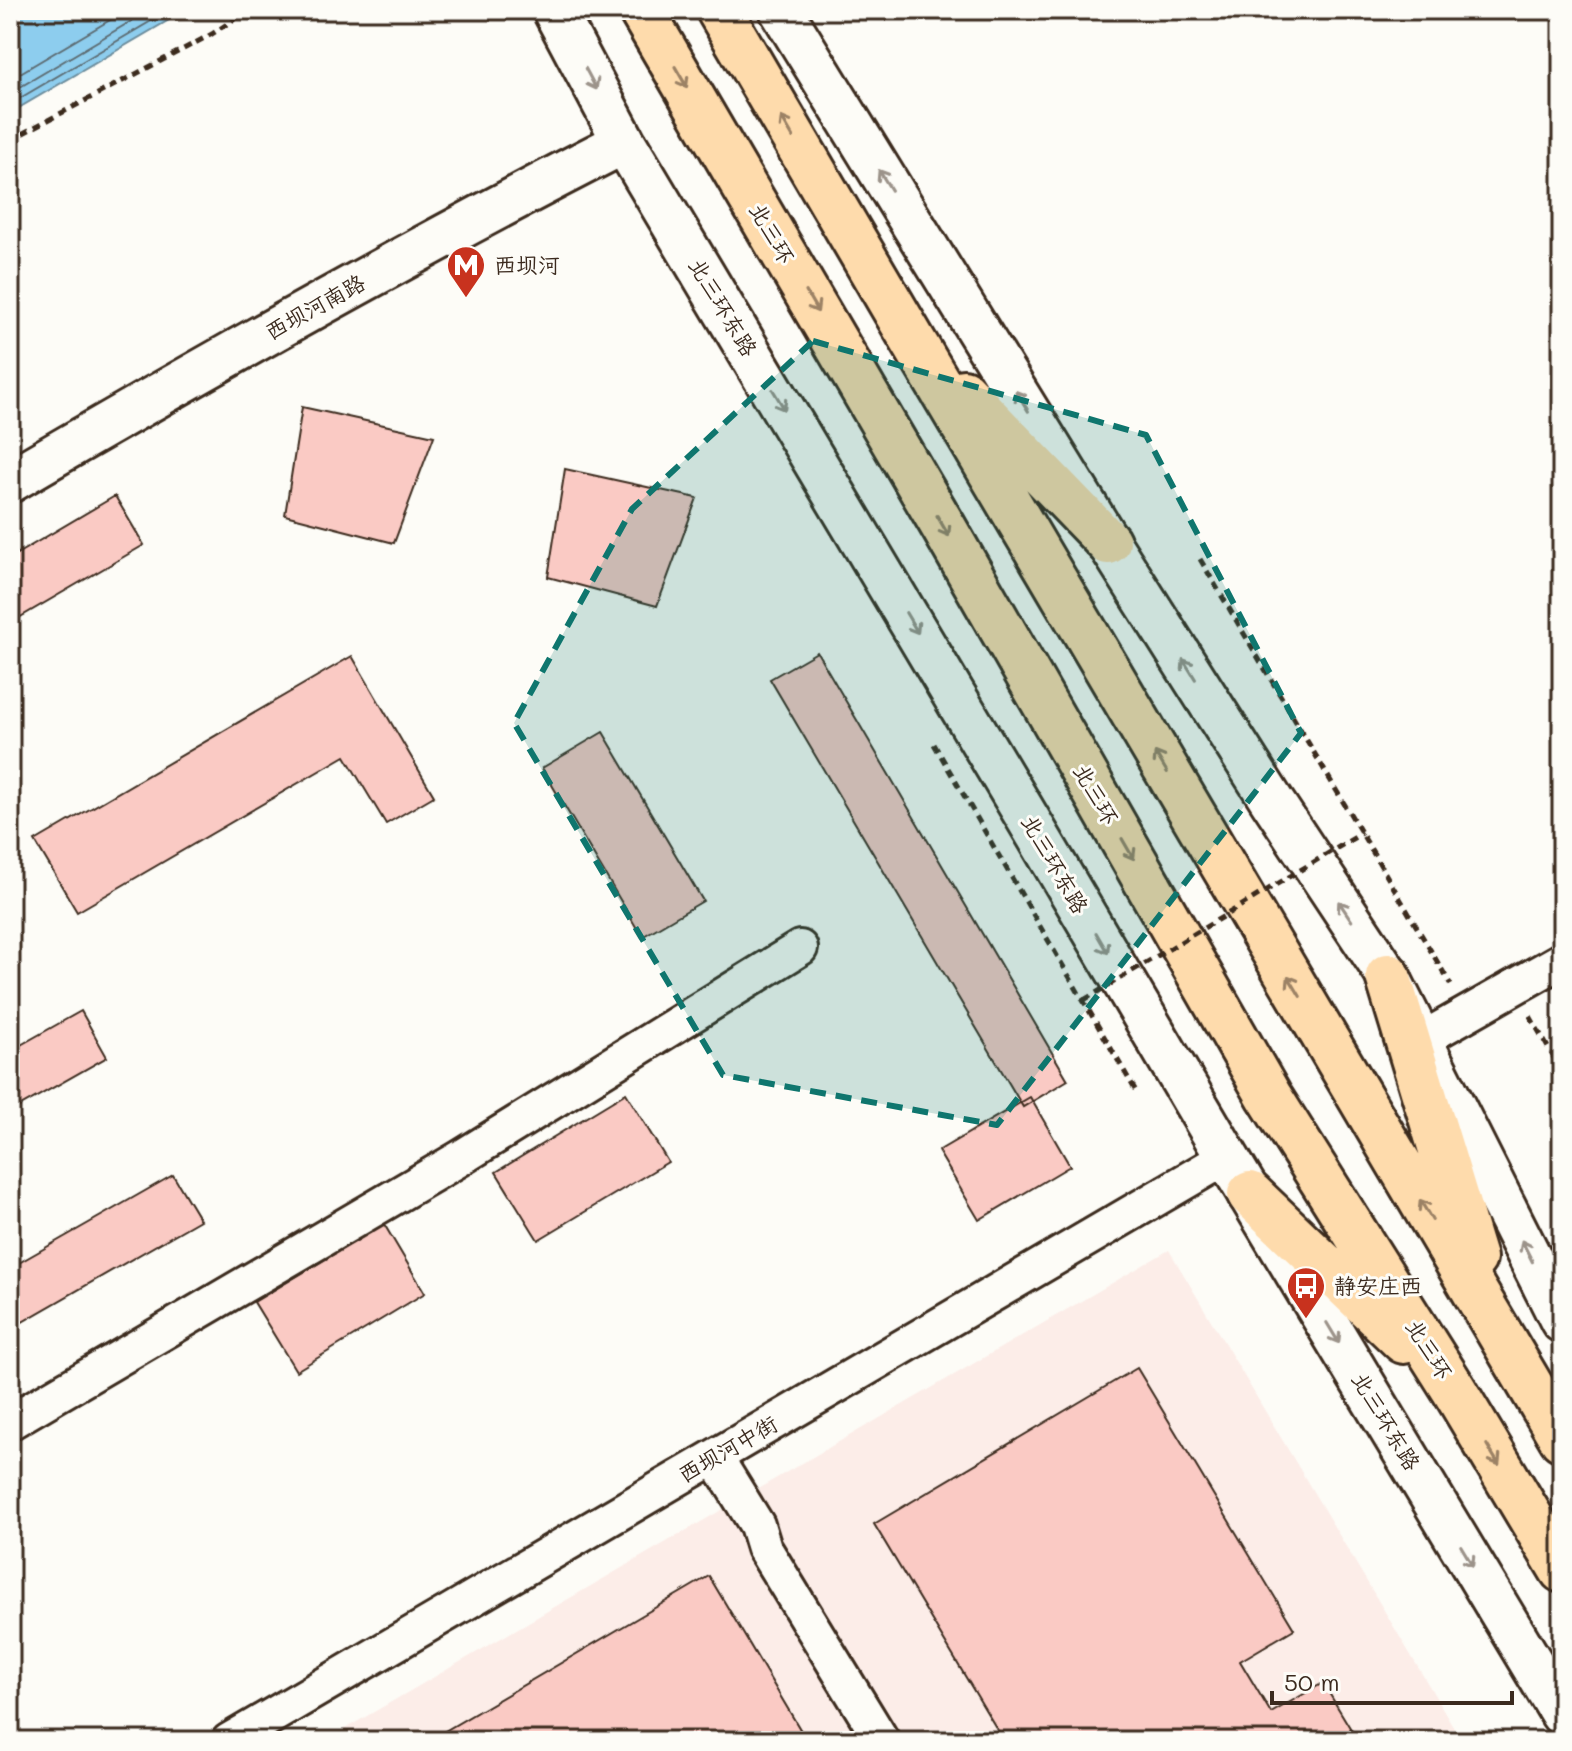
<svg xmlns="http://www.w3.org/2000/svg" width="1572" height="1751" font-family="Mali,'LXGW WenKai TC',sans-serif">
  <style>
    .built { fill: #fcede8 }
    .water { fill: #8dcdee; stroke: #6c8c9b; stroke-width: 2 }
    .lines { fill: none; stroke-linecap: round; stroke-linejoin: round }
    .shore { stroke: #5c6b71; stroke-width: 2 }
    .building { fill: #facac4; stroke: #3b2a1e; stroke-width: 2 }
    .minor-casing { stroke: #3b2a1e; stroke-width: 40 }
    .tertiary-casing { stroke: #3b2a1e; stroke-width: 48 }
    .trunk-casing { stroke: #3b2a1e; stroke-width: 50 }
    .path { stroke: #3b2a1e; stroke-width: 5; stroke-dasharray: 8 6; stroke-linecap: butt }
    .minor { stroke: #fdfcf7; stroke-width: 34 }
    .tertiary { stroke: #fdfcf7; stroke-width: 42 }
    .trunk { stroke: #fedbac; stroke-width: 44 }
    .path-bridge { stroke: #3b2a1e; stroke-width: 5; stroke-dasharray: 8 6; stroke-linecap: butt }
    .oneway { stroke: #9c8265 }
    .oneway2 { stroke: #9c938a }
    .marked { fill: #0f766e; fill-opacity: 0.2; stroke: #0f766e; stroke-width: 6; stroke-dasharray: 16 10; stroke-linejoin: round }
    .labels { text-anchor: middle; stroke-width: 6; stroke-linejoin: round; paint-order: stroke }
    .street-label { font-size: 22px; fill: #3b2a1e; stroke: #fdfcf7 }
    .poi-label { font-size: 22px; fill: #3b2a1e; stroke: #fdfcf7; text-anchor: start }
  </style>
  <rect width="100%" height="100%" fill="#fdfcf7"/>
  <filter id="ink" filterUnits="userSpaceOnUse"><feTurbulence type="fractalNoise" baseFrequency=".0125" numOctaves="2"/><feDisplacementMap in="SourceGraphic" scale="16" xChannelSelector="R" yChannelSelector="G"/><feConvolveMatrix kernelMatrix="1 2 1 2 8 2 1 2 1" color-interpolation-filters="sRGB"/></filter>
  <g filter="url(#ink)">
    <!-- built -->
    <path class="built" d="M1169,1250L1462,1741H324Z"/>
    <!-- water -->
    <path class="water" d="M15,10H186L10,113V13Z"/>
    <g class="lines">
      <!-- shore -->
      <path class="shore" d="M10,79L127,10
        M10,93L150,10
        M10,104L170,10"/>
    </g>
    <!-- building -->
    <path class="building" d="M302,407L434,436L394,543L285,515Z
      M565,469L697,498L657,606L548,577Z
      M115,496L144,545L10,623V558Z
      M817,652L1068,1080L1023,1107L770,679Z
      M352,656L434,796L386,824L345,756L77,912L35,841Z
      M603,732L703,901L642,937L542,768Z
      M81,1011L107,1057L10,1112V1051Z
      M626,1093L668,1162L538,1240L496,1172Z
      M1030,1097L1070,1166L979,1220L938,1151Z
      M173,1175L200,1220L10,1329V1268Z
      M384,1224L425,1293L296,1371L254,1302Z
      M1137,1368L1294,1629L1240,1661L1271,1713L1323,1683L1358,1741H1004L874,1524Z
      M709,1576L807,1741H428Z"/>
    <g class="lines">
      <!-- minor casing -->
      <g class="minor-casing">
        <path id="minor" d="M1421,1040L1562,960
          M10,1422L459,1159L800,948
          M715,1457L757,1525L764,1548L882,1741
          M229,1741L1227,1157"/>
      </g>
      <!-- tertiary casing -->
      <g class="tertiary-casing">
        <path id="tertiary" d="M554,10L624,142L1028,819L1227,1157L1562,1714
          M781,10L1108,542L1272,801L1388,976L1562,1321
          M10,481C212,363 416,248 624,142"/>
      </g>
      <!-- trunk casing -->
      <g class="trunk-casing">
        <path id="trunk" d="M641,10L943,526L1269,1096L1453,1388L1562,1570
          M719,10L912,339L1562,1439
          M963,392L1108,542
          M1388,976L1474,1258
          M1250,1194L1404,1341"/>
      </g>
      <!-- path -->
      <path class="path" d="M10,140L212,34L248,10
        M1200,559L1451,985
        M934,744L1137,1093
        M1530,1016L1562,1072"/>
      <!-- minor -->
      <use href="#minor" class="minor"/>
      <!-- tertiary -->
      <use href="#tertiary" class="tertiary"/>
      <!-- trunk -->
      <use href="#trunk" class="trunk"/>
      <!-- path-bridge -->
      <path class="path-bridge" d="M1084,1000L1362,833"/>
    </g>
    <!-- one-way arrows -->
    <defs><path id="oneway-shaft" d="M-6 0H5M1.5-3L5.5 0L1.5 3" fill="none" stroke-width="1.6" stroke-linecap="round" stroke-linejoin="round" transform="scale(2)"/></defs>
    <g class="oneway">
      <use href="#oneway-shaft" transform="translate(681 77) rotate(60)"/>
      <use href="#oneway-shaft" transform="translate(787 127) rotate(-120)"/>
      <use href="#oneway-shaft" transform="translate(812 302) rotate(60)"/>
      <use href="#oneway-shaft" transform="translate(943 526) rotate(60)"/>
      <use href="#oneway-shaft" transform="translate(1161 762) rotate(-121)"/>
      <use href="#oneway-shaft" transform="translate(1128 849) rotate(60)"/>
      <use href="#oneway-shaft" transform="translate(1294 986) rotate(-121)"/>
      <use href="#oneway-shaft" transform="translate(1426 1210) rotate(-121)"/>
      <use href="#oneway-shaft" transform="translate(1493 1455) rotate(59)"/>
    </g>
    <g class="oneway2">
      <use href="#oneway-shaft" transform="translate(591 79) rotate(62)"/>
      <use href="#oneway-shaft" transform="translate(885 180) rotate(-122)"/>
      <use href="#oneway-shaft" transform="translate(779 400) rotate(59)"/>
      <use href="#oneway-shaft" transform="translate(1022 401) rotate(-122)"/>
      <use href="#oneway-shaft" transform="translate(912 623) rotate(59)"/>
      <use href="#oneway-shaft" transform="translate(1189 669) rotate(-122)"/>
      <use href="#oneway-shaft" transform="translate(1345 911) rotate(-124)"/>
      <use href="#oneway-shaft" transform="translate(1102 943) rotate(60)"/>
      <use href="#oneway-shaft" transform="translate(1527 1251) rotate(-117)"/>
      <use href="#oneway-shaft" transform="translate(1333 1333) rotate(59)"/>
      <use href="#oneway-shaft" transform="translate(1467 1556) rotate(59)"/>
    </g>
  </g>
  <!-- marked area -->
  <path class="marked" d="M813,341L1146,435L1301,733L997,1125L723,1075L514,723L632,509Z"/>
  <!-- icons -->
  <defs>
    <g id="metro-pin" transform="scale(2)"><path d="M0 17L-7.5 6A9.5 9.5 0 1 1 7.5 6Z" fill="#c8321e" stroke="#fdfcf7"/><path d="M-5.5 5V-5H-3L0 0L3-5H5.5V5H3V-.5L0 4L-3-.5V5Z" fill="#fff"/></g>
    <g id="bus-pin" transform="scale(2)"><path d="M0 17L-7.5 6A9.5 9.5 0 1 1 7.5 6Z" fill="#c8321e" stroke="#fdfcf7"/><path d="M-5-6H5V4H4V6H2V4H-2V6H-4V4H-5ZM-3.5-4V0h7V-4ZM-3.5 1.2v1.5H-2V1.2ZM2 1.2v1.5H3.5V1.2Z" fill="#fff"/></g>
  </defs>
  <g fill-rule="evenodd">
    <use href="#metro-pin" x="466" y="265"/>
    <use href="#bus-pin" x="1306" y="1286"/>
  </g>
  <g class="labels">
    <!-- street labels -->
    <g class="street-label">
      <text transform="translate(772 233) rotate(60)" y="8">北三环</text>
      <text transform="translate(315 307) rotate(-29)" y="8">西坝河南路</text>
      <text transform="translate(723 307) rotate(59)" y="8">北三环东路</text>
      <text transform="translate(1096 794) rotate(60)" y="8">北三环</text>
      <text transform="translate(1055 864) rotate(60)" y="8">北三环东路</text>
      <text transform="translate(1429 1349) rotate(58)" y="8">北三环</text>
      <text transform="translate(1386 1421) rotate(59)" y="8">北三环东路</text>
      <text transform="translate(728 1449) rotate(-30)" y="8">西坝河中街</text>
    </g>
    <!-- poi labels -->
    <g class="poi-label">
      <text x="494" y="273">西坝河</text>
      <text x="1334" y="1294">静安庄西</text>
    </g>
  </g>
  <!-- margin -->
  <rect width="1572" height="1751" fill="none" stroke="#fdfcf7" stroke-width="40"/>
  <rect x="20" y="20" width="1532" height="1711" fill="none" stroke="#3b2a1e" stroke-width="3" filter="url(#ink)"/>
  <!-- scale -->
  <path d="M1272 1691v12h240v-12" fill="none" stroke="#3b2a1e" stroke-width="4"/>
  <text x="1284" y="1691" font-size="24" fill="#3b2a1e" stroke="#fdfcf7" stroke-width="6" paint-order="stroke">50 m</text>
</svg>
